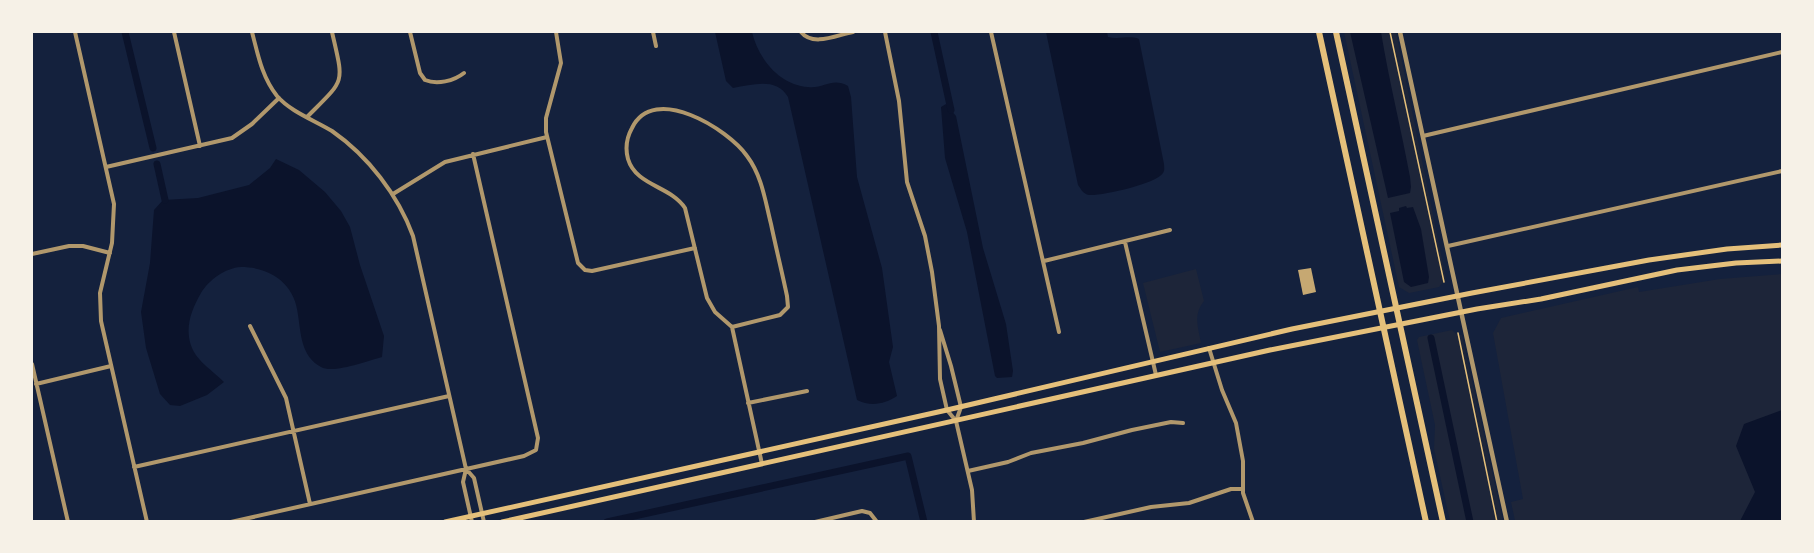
<svg xmlns="http://www.w3.org/2000/svg" width="1814" height="553" font-family="Cabin,sans-serif">
  <style>
    .green { fill: #1d2539 }
    .water { fill: #0b132b }
    .lines { fill: none; stroke-linecap: round; stroke-linejoin: round }
    .canal { stroke: #0b132b; stroke-width: 7 }
    .building { fill: #c6a872 }
    .path { stroke: #e5c07b; stroke-width: 1.5 }
    .minor { stroke: #b1986c; stroke-width: 4 }
    .tertiary { stroke: #b1986c; stroke-width: 4.5 }
    .secondary { stroke: #e5c07b; stroke-width: 5 }
    .primary { stroke: #e5c07b; stroke-width: 6 }
  </style>
  <rect width="100%" height="100%" fill="#14213d"/>
  <!-- green -->
  <path class="green" d="M1344,32H1396L1446,279L1439,287L1409,293L1399,287Z
    M1196,269L1204,301C1193,315 1198,327 1201,343L1160,352L1143,283Z
    M1782,274V521H1515L1511,502L1523,499L1493,333L1501,318L1638,287L1639,292L1720,279Z
    M1452,330L1457,335H1462L1503,521H1450L1434,449L1435,425L1417,340L1419,337Z"/>
  <!-- water -->
  <path class="water" d="M715,32H752C758,58 779,85 808,87C824,89 832,77 848,86L851,97L857,177L882,268L893,347L889,362L897,396C885,404 871,407 857,400L788,97C776,77 753,85 733,88L726,81Z
    M1046,32H1107L1108,37C1119,40 1129,35 1139,39L1164,164C1164,167 1165,170 1163,173C1156,184 1102,196 1089,195C1083,194 1081,189 1078,185Z
    M1350,32H1381C1389,81 1401,128 1410,177L1411,187L1410,193L1388,198Z
    M946,104L956,116L983,248L1006,324L1013,371L1012,377L997,378L995,376L967,232L945,158L941,107Z
    M276,159L299,170L325,192L341,211L350,227L360,265L384,336L382,357C367,361 333,374 321,367C301,356 301,334 298,315C295,284 271,267 241,267C225,268 209,280 201,293C193,307 187,321 189,337C192,359 209,367 224,382L207,395L180,406L170,405L160,394L146,348L141,312L150,263L154,210L163,200L198,198L249,185L270,168Z
    M1406,206L1407,208L1413,207L1421,229L1429,277L1428,283L1411,287L1404,282L1390,213L1399,211V208Z
    M1782,410V521H1740L1755,492L1736,446L1744,424Z"/>
  <g class="lines">
    <!-- canal -->
    <path class="canal" d="M125,32L153,148
      M934,32L951,110
      M157,164L165,200
      M1431,338L1470,522
      M607,522L908,456L924,522"/>
  </g>
  <!-- building -->
  <path class="building" d="M1311,268L1316,292L1303,295L1298,270Z"/>
  <g class="lines">
    <!-- path -->
    <path class="path" d="M1390,32L1444,282
      M1458,333L1497,522"/>
    <!-- minor -->
    <path class="minor" d="M75,32L114,204L112,243L100,293L101,321L147,522
      M174,32L200,146
      M252,32C258,55 262,77 277,96C291,112 314,120 332,131C368,156 398,195 413,236L466,469L463,482L472,522
      M410,32L420,73L425,80C437,85 454,81 464,73
      M556,32L561,63L546,118V132L578,263L585,270L592,271L695,248
      M653,32L656,46
      M801,32C813,47 837,35 853,32
      M885,32L899,101L907,182L925,236L932,272L939,326L940,379L947,410L956,421L972,490L974,522
      M991,32L1059,332
      M307,117C346,78 344,85 332,32
      M1423,136L1782,52
      M106,167L232,138L252,124L279,98
      M393,194L445,162L547,137
      M1125,242L1156,375
      M1448,246L1782,171
      M32,254L69,246H83L110,253
      M1044,261L1170,230
      M250,326L286,398L310,504
      M732,327L780,315L788,307L787,296C782,272 776,248 771,224C765,200 762,176 747,156C728,129 654,83 632,128C627,137 625,148 628,159C636,186 671,186 685,208L707,298L715,312L732,327L762,464
      M940,330L951,366L961,407L956,421
      M1209,348L1222,390L1236,423L1243,461V493L1253,522
      M32,364L68,522
      M36,384L111,366
      M748,403L807,391
      M134,467L449,396
      M467,470L474,478L484,522
      M968,471L1008,462L1031,453L1083,443L1132,430L1171,422L1183,423
      M231,522L524,456L536,450L538,438L473,154
      M815,522L862,511L870,513L877,522
      M1084,522L1151,507L1189,503L1231,489H1243"/>
    <!-- tertiary -->
    <path class="tertiary" d="M1400,32L1507,522"/>
    <!-- secondary -->
    <path class="secondary" d="M445,522L947,410L1292,329L1472,293L1649,260L1727,249L1782,245
      M502,522L1270,350L1477,309L1541,299L1677,270L1736,263L1782,261"/>
    <!-- primary -->
    <path class="primary" d="M1319,32L1426,522
      M1336,32L1443,522"/>
  </g>
  <!-- border -->
  <rect width="1814" height="553" fill="none" stroke="#f6f1e7" stroke-width="66"/>
</svg>
